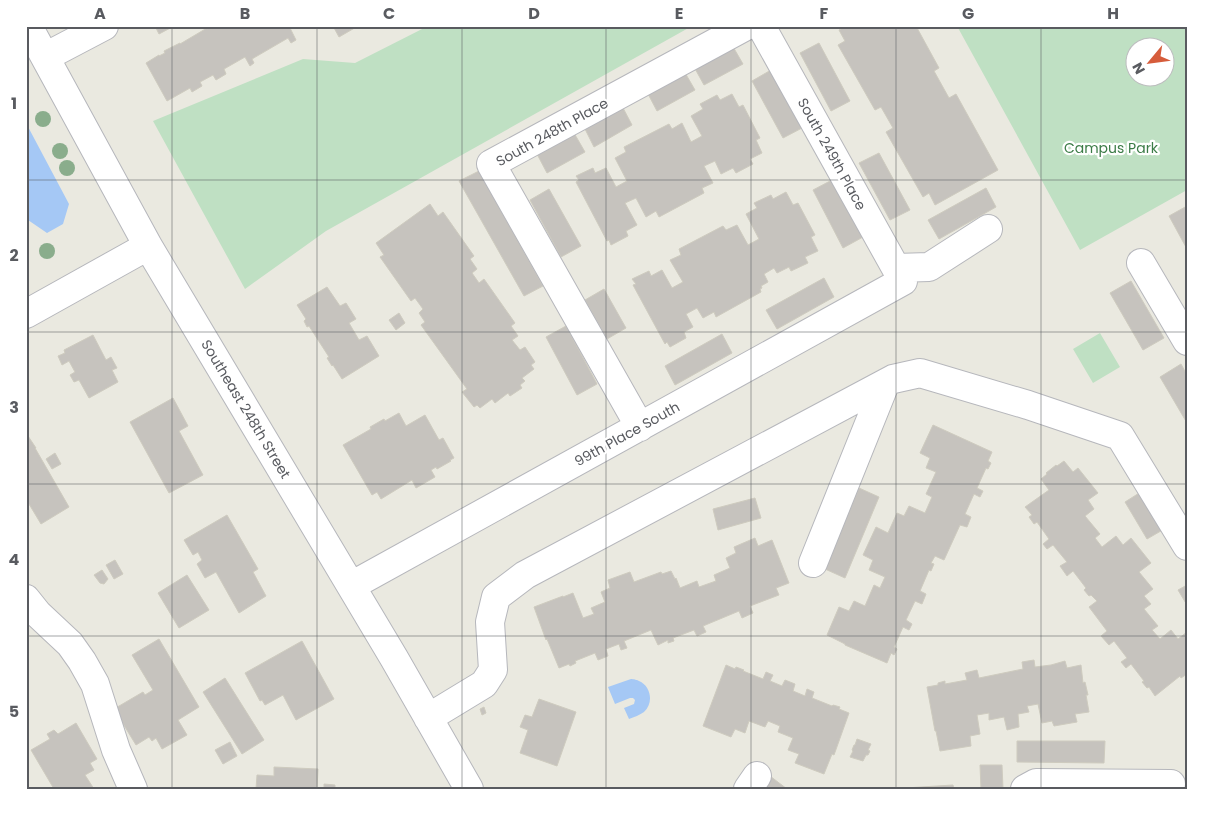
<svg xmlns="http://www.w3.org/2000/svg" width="1213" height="815" font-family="Poppins,sans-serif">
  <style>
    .green { fill: #bfe0c3; fill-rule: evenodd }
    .water { fill: #a5c8f5 }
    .building { fill: #c6c3be; stroke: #cecbbf }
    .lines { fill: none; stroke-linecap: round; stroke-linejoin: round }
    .minor-casing { stroke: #b6b7bc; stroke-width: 30 }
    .minor { stroke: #fff; stroke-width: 28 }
    .tree { fill: #8aad8c }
    .grid { fill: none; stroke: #595b60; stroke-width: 1; stroke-opacity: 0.55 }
    .labels { text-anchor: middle; stroke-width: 4.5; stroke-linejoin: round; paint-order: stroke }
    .street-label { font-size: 14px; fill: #595b60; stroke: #fff }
    .park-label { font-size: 14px; fill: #3c7c47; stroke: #fff }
    .neatline { fill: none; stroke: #595b60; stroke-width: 2 }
    .grid-label { font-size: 16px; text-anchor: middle; font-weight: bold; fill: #595b60 }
  </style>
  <rect width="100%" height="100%" fill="#eae9e0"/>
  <!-- green -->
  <path class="green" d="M428,26H692L326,231L245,289L153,121L303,59L355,63Z
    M957,26H1187V190L1080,250ZM1136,48H1166V78H1136Z
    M1100,333L1120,367L1093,383L1073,349Z"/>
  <!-- water -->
  <path class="water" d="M26,123L69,204L63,224L47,233L28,220L26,218Z
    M631,679C633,679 638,680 639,681C651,686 654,703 644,712C640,715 634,717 629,719L624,708L634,704L635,700L633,698H630L615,704L608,687Z"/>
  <!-- building -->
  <path class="building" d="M155,26H174L159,34Z
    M213,26H289L296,40L291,43L288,38L252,59L254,63L250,66L245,57L224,69L226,74L216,80L213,75L200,82L202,86L192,92L190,88L167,101L146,63L159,55V56L165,53L164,51L180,43V44L207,28V29Z
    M333,26H358L339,37Z
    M846,26H916L939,68L934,71L949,98L956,94L998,170L935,205L929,193L923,197L886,132L893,128L881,107L875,110L838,45L845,41L839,30Z
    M819,43L850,101L831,111L800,53Z
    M732,45L743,64L704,85L693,65Z
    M771,70L802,128L783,138L752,81Z
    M684,71L695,90L657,111L647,92Z
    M732,94L739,107L743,105L760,138L756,140L762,153L750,159L753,164L736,173L733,168L721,174L715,161L704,166L713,183L702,188L704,193L659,217L656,211L646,217L636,198L625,203L637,225L626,231L628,236L611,245L609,240L607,241L576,182L579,180L576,176L593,168L595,173L606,168L616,187L627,181L615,158L626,152L624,147L669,124L672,129L682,123L691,142L702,136L691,116L703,109L700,104L717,95L720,100Z
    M622,106L632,125L594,147L584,127Z
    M574,133L585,152L547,173L537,154Z
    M879,153L910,210L890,220L859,163Z
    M479,171L543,286L524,296L459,181Z
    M832,180L863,237L843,248L813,190Z
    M986,188L996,207L939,239L928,220Z
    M549,189L581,246L561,257L530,200Z
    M786,192L793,205L798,203L815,235L811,237L818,251L805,257L808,263L791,271L789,267L777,273L774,268L764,274L768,282L761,286L762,288L760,289L761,292L716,317L714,312L703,318L697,308L686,314L693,327L684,332L686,338L670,347L667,342L665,344L633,285L636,284L632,279L649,271L651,276L662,270L672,288L683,282L670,260L681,255L679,249L723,226L726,230L737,225L748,245L759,239L746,214L757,208L754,203L771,195L773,199Z
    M430,204L438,216L443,212L474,256L470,259L477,269L472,273L479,283L484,279L515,323L511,326L518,336L512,340L520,350L525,347L535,362L531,365L534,369L522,378L525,381L520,385L522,388L510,396L508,393L495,403L492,399L480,408L477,405L474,407L462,392L467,389L421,325L425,322L419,313L423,309L415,298L411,301L380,257L384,255L376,243Z
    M1187,206V249L1169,216Z
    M824,278L834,297L777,329L766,310Z
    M1131,281L1164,338L1143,350L1110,293Z
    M327,287L340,306L346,303L356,319L349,323L359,340L367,336L379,356L342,379L333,365L332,366L327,358L329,357L309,326L307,327L304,321L306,319L297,305Z
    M604,289L626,328L607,339L585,300Z
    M399,313L405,323L396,330L389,320Z
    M566,326L597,384L577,395L546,337Z
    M722,334L732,353L675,385L665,366Z
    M93,335L106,360L111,357L117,368L112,370L118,382L89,398L79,380L74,382L70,375L75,372L69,361L62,365L58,356L65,353L64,350Z
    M1181,364L1187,375V423L1160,377Z
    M173,398L188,426L179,431L203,475L169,493L130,422Z
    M399,413L406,426L425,415L439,440L443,438L454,458L450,460L451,461L437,469L436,467L431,470L435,477L416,488L412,480L381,499L377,492L372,495L343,445L371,429L370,427L384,419L385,421Z
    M933,425L992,452L988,461L991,463L988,469L986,468L977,488L983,491L980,497L974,494L965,514L971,517L967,527L960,525L944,560L935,556L931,563L934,564L931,571L929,570L920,591L926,594L922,604L915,601L906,620L912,624L909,630L903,627L894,647L897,649L894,655L891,653L887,663L845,645V644L827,635L839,607L849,611L854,601L865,606L874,585L880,588L885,577L869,570L873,560L863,555L876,527L888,533L897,513L904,516L909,506L925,513L932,497L926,494L936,472L926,468L930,458L920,453Z
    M26,433L36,448H35L69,507L41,524L26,499Z
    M55,453L61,464L52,469L46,459Z
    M1064,461L1073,472L1078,468L1098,493L1088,500L1094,509L1085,516L1100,534L1095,538L1102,547L1116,536L1123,545L1131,538L1151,563L1139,572L1153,589L1144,596L1151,604L1144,609L1158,626L1152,630L1160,639L1171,630L1178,639L1187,632V674L1181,678L1180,676L1155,696L1149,687L1147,688L1142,682L1144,681L1131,664L1126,668L1121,662L1127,658L1114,641L1109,645L1101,636L1107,631L1089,607L1097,601L1091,595L1089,596L1084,590L1086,588L1073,571L1067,576L1060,566L1067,562L1053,545L1047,549L1043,544L1049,539L1037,522L1034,524L1029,517L1032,515L1025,507L1049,490L1041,479L1047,474L1046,473L1056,465L1057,466Z
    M859,488L879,497L845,578L825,569Z
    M1144,490L1166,528L1147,539L1125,502Z
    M755,498L761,518L718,530L713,509Z
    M227,515L258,569L253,572L266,596L239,613L216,572L205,578L197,564L202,560L198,552L193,555L184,540Z
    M755,538L758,546L772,540L789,583L776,588L779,595L750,606L753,613L742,618L739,611L703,626L706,632L697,636L694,630L673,638L674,641L668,643V640L658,645L651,630L624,641L627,648L621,650L619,644L606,649L608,656L598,660L595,653L575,661L576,663L570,666L569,664L559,668L547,639L546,640L534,607L563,596V597L573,593L583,618L594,614L591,608L605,602L601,592L610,588L608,580L630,572L634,582L661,572L662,574L671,571L675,579L676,578L680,588L697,581L699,587L716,581L714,575L730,568L726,558L736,553L734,547Z
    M115,560L123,574L114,579L106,565Z
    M102,570L108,579L104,584L100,583L94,575Z
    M187,575L209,610L179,628L158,593Z
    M1187,585V605L1178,590Z
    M159,639L199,707L178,720L187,735L162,749L156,738L152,741L149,737L136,745L114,709L143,692L145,695L153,690L132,655Z
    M302,641L334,699L296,720L283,695L265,705L262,700L260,701L245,673Z
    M1034,660L1035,667L1051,665L1065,661L1067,668L1081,665L1083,683L1085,682L1088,695H1086L1089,712L1075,714L1077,722L1054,726L1052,721L1042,723L1038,704L1027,706L1029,712L1018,714L1019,727L1007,730L1004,717L989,720V713L977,715L980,734L970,736L971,746L940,751L936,731H935L927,687L938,685V683L945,681V684L967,680L965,673L977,670L979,678L1023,669L1022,662Z
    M726,665L735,669L736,667L744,670L743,671L763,679L766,672L773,675L770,681L782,686L785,680L795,684L793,691L805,696L807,689L814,692L812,698L832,706L833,705L840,707L839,709L849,713L834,755L832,754L824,774L795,763L799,754L788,750L793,738L778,732L780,726L768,721L765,727L749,721L745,733L735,729L731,737L703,726Z
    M225,678L264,740L242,754L203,692Z
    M539,699L576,712L557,766L520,753L528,730L520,727L525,715L532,717Z
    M484,707L486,713L482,715L480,709Z
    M76,723L97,759L90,763L94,770L85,775L94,789H54L31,750L50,739L47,734L54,730L58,734Z
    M857,739L871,744L868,750L870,751L868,755H866L863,761L850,757L853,751L852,750L854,745H855Z
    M1017,741H1105L1104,763L1017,762Z
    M230,742L237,756L223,764L215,750Z
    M980,765H1002L1003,789H981Z
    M274,767L318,769L317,789H256L257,775L274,776Z
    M770,776L787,789H760Z
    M324,784L335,785V789H324Z
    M953,785L954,789H889Z"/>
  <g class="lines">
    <!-- minor casing -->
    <g class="minor-casing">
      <path id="minor" d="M28,26L148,246L394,658L469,789
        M45,57L104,26
        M1141,263L1187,341
        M896,268L929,267L988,229
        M26,314L148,246
        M640,427L491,164L746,26
        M813,563L885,384
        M351,586L903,281L761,26
        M26,599L38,614L70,644L82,661L95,684L116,750L133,789
        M428,718L484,684L493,670L490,622L496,597L525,575L893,379L920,373L1028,405L1120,436L1187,546
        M748,789L757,776
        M1025,789L1036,783L1171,784"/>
    </g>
    <!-- minor -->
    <use href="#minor" class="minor"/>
  </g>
  <!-- trees -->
  <g class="tree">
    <circle cx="43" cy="119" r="8"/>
    <circle cx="60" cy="151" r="8"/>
    <circle cx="67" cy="168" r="8"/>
    <circle cx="47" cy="251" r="8"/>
  </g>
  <!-- grid -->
  <path class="grid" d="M172,26V789M317,26V789M462,26V789M606,26V789M751,26V789M896,26V789M1041,26V789M26,180H1187M26,332H1187M26,484H1187M26,636H1187"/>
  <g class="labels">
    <!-- street labels -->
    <g class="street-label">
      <text transform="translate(552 132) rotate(-29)" y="5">South 248th Place</text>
      <text transform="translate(832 154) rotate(61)" y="5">South 249th Place</text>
      <text transform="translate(246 409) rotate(59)" y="5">Southeast 248th Street</text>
      <text transform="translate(627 434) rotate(-29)" y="5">99th Place South</text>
    </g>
    <!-- park labels -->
    <g class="park-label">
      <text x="1111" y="153">Campus Park</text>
    </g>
  </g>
  <!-- border -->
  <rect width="1213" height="815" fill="none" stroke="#ffffff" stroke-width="55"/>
  <!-- north arrow -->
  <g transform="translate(1150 62) rotate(241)"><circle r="24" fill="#ffffff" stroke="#bdbdbf"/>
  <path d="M0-4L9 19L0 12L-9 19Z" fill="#d65c3b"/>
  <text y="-8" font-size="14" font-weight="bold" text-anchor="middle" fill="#595b60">N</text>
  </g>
  <rect x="28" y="28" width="1158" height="760" class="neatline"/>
  <g class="grid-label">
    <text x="100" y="19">A</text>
    <text x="245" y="19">B</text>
    <text x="389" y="19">C</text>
    <text x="534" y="19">D</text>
    <text x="679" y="19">E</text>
    <text x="824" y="19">F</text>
    <text x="968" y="19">G</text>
    <text x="1113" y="19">H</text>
    <text x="14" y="109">1</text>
    <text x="14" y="261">2</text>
    <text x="14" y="413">3</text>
    <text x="14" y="565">4</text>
    <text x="14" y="717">5</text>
  </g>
</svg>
